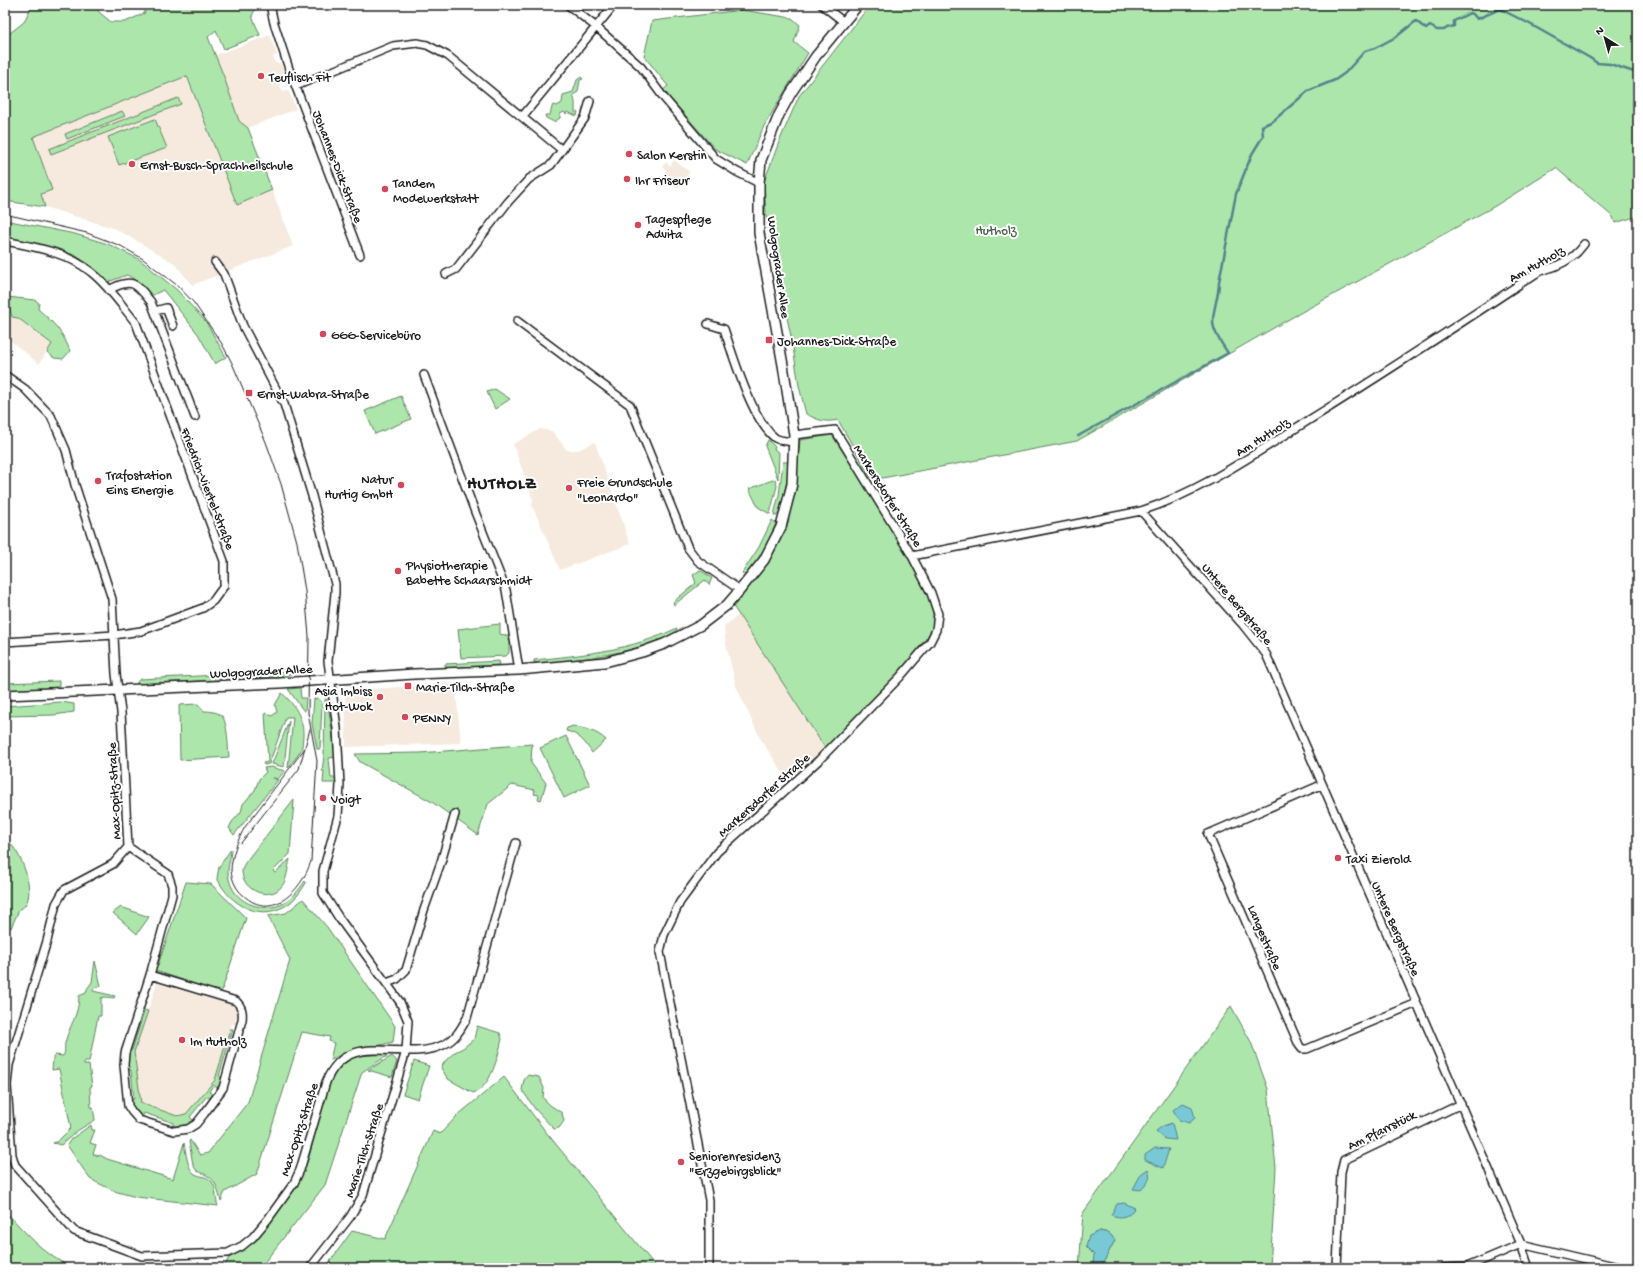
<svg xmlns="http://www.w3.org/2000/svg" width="1643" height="1273" font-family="'Gochi Hand',sans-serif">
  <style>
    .built { fill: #f6eade }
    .green { fill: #ace6ab; stroke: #648164; fill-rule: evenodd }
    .water { fill: #79c8d6; stroke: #54838c }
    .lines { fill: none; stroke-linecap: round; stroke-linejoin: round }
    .stream { stroke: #54838c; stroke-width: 2.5 }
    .street-casing { stroke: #1c1c1c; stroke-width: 10 }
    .secondary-casing { stroke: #1c1c1c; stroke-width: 12 }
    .street { stroke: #fff; stroke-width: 7 }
    .secondary { stroke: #fff; stroke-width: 9 }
    .tram { stroke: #1c1c1c; stroke-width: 1 }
    .poi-dot { fill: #d1495b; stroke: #fff; stroke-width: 1.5 }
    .labels { text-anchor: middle; stroke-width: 4; stroke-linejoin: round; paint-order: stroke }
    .poi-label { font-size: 13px; fill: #1c1c1c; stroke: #fff; text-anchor: start }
    .street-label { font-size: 13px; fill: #1c1c1c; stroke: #fff }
    .park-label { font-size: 13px; fill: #4e634e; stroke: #fff }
    .district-label { font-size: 17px; font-weight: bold; letter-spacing: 1px; fill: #1c1c1c; stroke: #fff }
  </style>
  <rect width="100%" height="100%" fill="#fff"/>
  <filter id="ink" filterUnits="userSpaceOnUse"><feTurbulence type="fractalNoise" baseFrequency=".025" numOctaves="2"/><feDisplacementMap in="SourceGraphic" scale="8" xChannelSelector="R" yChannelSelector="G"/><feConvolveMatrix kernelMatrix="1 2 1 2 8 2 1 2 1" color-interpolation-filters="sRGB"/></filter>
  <g filter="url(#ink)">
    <!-- built -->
    <path class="built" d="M270,35L277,55L273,56L275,63H280L286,77L285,80L279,83L283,92L288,90L296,109L248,128L239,121L216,55Z
      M187,76L237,205L272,190L293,246L192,285L174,263L116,229L45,207L41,194L52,190L33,137Z
      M674,160L690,172L678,188L666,178V170L662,167L666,162L670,166Z
      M5,317L18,318L52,344L39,364L11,341L5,340Z
      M540,429L552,431L567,450H578L595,442L630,544L560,570L532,505L533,500L513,444Z
      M739,615L825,748L788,781L760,738L736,686L726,644L724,626Z
      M455,683L461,743L346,747L345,691Z
      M157,983L232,1005L238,1010L236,1024H232L215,1080L186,1114L177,1116L141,1104L134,1052Z"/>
    <!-- green -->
    <path class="green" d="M32,5H94L99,12L111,22H125L145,13L144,5H257L252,16L260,35L224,49L216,30L208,37L224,77L239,121L248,128L272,190L237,205L187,76L33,137L52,190L41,194L45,207L5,201V37L24,22Z
      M870,5H1638V216L1615,223L1613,217L1556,168L1495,206L1291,318L1077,441L872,480L838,420C825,423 818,420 806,414L799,386L792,341L772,248L766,214L764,182L779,142L799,96Z
      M742,10L792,18L800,25L794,42L808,53L764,126L747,165L715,149L663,90L668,86L644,56L652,21Z
      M581,77L583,79L580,80L578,92L573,95C576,103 575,103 575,112H578L577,116L567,112L566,114L564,112L560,114V118L554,122L546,118L545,115H550L552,107L553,105L557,106L562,103L563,95L573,92L577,80Z
      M178,98L181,104L51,154L49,149Z
      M122,111L125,116L67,139L65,134Z
      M155,119L167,148L119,165L108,137Z
      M5,220L75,234L108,244L139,259L177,290L206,322L226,357L215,364L198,334L163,290L151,296L139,282L127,275L108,282L78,257L58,250L5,238Z
      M7,297L35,300L39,303L38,309C54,323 63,332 70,351L63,359L54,358L47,352L52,344L18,318L12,317Z
      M495,389L510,399L495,409L487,392Z
      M401,396L411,419L375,434L365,411Z
      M832,435L910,556L928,595L933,612V629L898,675L825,748L731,603L743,591L772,556L798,461L800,440Z
      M768,440L775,447L774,449L779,453L778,479L765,446Z
      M783,462H788L789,464L786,486L779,514L776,516L774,515L779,495Z
      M775,479L777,486L770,514L758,507L749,489Z
      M772,520L776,523C769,542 759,560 746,576L742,573L759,547Z
      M700,570L712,578L709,585L705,580L674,605L673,602L696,583L693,575Z
      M500,624V634L509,636V653L506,656L461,658L458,629Z
      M677,628L676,633C640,650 602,657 562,661C553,662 542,665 534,662V660C583,655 632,650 677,628Z
      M499,661L500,665L445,668V664Z
      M296,671L298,672L281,677L137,684V682L140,679Z
      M59,681V688L5,690V683Z
      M300,688L301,698H306L305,711L303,710L288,689Z
      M282,693C295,705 304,719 303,737C302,741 303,746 301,750C298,756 292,762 288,768L293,717H286L269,764L264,765L263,763L268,762L265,713L272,716L277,712L275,705Z
      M318,698L322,703L320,749H317L312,723L314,699Z
      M325,699H327L336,757L329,758L331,778H337V783H323L324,771H322L324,756Z
      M61,702L74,704V712L54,715L5,716V706Z
      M198,704L204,711C210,711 218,712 222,716C228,723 228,748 229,757L180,760L179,705Z
      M289,721L284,767L272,764Z
      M573,726C585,729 597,731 606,740L592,753C586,743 578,733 566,731L567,728Z
      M566,736L590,785L564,798L540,748Z
      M532,744L531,763L546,783L541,800L538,799L539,795L534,794L535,790L512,785L488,804L478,835L432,802L360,762L355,754L420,753Z
      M271,767L285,771L278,779L273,778L278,780L234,835L229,828L232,822L241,812L243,804L255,790L259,779L266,772L264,768Z
      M294,800L290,854L273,871L275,873L290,859C288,867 287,880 282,886C270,902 242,891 242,871C242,867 245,863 247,860Z
      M5,839C8,841 11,844 14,848C24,861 39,901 19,910L11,928L5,922Z
      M231,849C231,859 226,869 229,879C234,902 259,912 280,905C291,901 299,890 305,881L306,883C302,890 297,897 291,902C263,924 230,906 217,878L219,867Z
      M186,882L211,884L246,918L221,993L156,971Z
      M303,899L327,927L395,1026L393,1042L340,1055L331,1060V1056L334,1043L329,1041L330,1037L302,1032L257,1174L225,1192L221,1201C215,1182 216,1178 197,1171L193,1165L189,1141L190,1140L200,1155L208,1153L248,1102L290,960L268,916L286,913Z
      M121,907L149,917L137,934L113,913Z
      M95,961L101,986L94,988L93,991L115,996L114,998L105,997L101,998V1016H98L89,1062H84V1065H89L92,1086L90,1087L91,1107H93L95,1120L77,1131L61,1145L53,1143L58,1141L71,1128L59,1069L52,1070L53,1058L55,1055L63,1056C66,1051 64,1048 65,1043C69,1026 79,1015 79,996L86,993L87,989L92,982Z
      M1231,1006L1251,1042L1268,1089L1276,1168L1270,1268H1079L1083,1213ZM1100,1231L1109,1233L1115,1240L1101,1267L1093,1264Z
      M141,1009L148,1011L134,1052L141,1103L177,1116L186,1114L215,1080L230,1029H233L219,1076L222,1078L218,1088L213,1085L209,1092L214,1095L211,1099L207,1096L190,1117L194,1121L188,1125L173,1126L174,1123L144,1113L142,1118C134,1113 132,1109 130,1100L134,1099L131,1070H127L129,1050H132L144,1012L140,1011Z
      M477,1026L500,1033L502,1039C498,1056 491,1088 473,1093L448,1079L441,1068L445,1061L455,1052L463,1048L474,1039Z
      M390,1054L362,1072L325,1185L260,1268H224L229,1257L240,1252L256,1241L300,1180L309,1157L328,1083L336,1069L345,1061L357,1056Z
      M392,1056L397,1061L392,1077L368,1070Z
      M414,1061L429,1066L418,1099L403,1094Z
      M528,1075L539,1077L544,1088L543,1098L550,1105L562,1113L564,1121L559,1128L554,1129L535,1109L522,1090L524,1080Z
      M504,1077L546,1132L657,1268H325L352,1231L385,1239L433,1131L440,1134L458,1115Z
      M91,1125L92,1130H95L90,1143L96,1145L93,1154L99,1156L100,1155L107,1159L173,1179L184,1143C186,1152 187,1169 195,1174C201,1177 208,1176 212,1182C217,1189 215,1199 218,1206L136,1197L114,1191L90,1179L67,1145L71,1139Z
      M5,1211C25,1232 45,1256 73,1268H5Z"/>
    <!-- water -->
    <path class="water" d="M1183,1103L1192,1107L1195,1118L1189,1123L1179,1120L1173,1110Z
      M1172,1123L1176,1140L1165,1139L1156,1131L1163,1126Z
      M1155,1148L1169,1149L1163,1168L1145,1160V1155Z
      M1148,1169C1152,1178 1148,1183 1141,1190L1133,1189L1141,1174Z
      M1124,1203L1135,1208C1127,1217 1122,1219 1111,1215L1117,1204Z
      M1100,1231L1109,1233L1115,1240L1101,1267L1093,1264L1094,1255L1086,1247L1089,1236Z"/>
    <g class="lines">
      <!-- stream -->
      <path class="stream" d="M1078,436L1228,353C1222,344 1213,332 1213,321C1213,309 1219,296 1219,282L1236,194L1252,154L1263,136L1262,126L1273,121L1308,91L1335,80L1345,73L1365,51L1375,48L1396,37L1416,21L1426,29L1430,26L1437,30H1444L1447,28L1454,26V21L1470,13L1473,14L1477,19L1500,9L1528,23L1590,58L1597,63L1610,64L1634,72"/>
      <!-- street casing -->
      <g class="street-casing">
        <path id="street" d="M270,5L274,23L289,69L360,255
          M568,5L595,26L641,67L664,98L716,159L737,172L759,183
          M822,5L844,22
          M296,86L393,46L417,43L427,45L448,56L562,150L551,165L529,179L508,202L456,269L446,274
          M522,117L614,5
          M562,150L585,118L590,101
          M5,241C35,247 67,252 91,272C109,286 122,306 136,323L224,561V586L213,601L203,608L141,631L114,635L5,642
          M215,262L224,274L243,326L284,404L312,496L335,584V593L328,661L337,728L340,785L338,816L323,871V893L339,918L400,1002L408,1021L406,1051L363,1195L350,1217L310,1268
          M109,290C132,277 136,283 151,302L195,417
          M155,311L166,308L173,326
          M517,321L630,405L688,548L698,561L740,590
          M708,324L724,329C734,358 752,420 775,438C780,441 788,441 793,442
          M5,375L25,389L51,416L66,450L75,485L112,599L116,674L121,712L128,847L113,864L64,890L56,904L47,941L9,1065L7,1085L12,1155L15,1165L74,1231L142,1256L228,1253L242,1246L253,1237L268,1219L294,1183L300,1170L326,1082C348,1027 403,1064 443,1045C455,1040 461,1029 467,1018L516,843
          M424,375L475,512L506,590L519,670
          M1141,511L1243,625L1266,654L1521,1244L1529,1268
          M912,556L1141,511C1199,492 1250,457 1301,425C1380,376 1458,325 1535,274C1543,269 1549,269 1556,266C1568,261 1577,254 1584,244
          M1321,785L1208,834L1299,1045L1302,1049H1307L1417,1003
          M128,847L168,874L172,886V895L150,975L125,1053L124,1065L128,1106L132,1112L139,1120L174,1131L188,1129L196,1124L204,1114L223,1088L242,1020C243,1012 242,1007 236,1001L150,975
          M387,983L397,979L406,970L424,910L441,862L455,814
          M1521,1244L1623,1268
          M709,1268V1200L660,952L664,935L680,902L717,852L819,760L900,677L930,642L936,630L938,614L931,593L912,556L835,430L794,435
          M1337,1268L1341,1172L1344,1160L1461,1104
          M1443,1268L1467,1267L1521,1244"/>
      </g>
      <!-- secondary casing -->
      <g class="secondary-casing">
        <path id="secondary" d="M5,695L280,683L414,674L519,670L605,662L642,652L664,644L701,625L727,605L740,590L764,560L781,527L792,484L794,435L783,365L759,233V183L761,160L779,115L791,93L816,56L858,5"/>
      </g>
      <!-- street -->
      <use href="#street" class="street"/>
      <!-- secondary -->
      <use href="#secondary" class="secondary"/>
      <!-- tram -->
      <path class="tram" d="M5,214L87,233L121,246L143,259L178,286L194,303L222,344L232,363L266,442L281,484L297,542L305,591L309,636L308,713L317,761L311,861C302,890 272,922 243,895C236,889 232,880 231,871C231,857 238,839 245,827L305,748
        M241,843L299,769L310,729"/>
    </g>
  </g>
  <!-- markers -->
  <g class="poi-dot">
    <circle cx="261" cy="76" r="4"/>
    <circle cx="629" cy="154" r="4"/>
    <circle cx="132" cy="164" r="4"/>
    <circle cx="627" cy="179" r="4"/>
    <circle cx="385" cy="189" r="4"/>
    <circle cx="638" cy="225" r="4"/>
    <circle cx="323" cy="334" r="4"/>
    <rect x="765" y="336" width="8" height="8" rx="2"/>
    <rect x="245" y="389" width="8" height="8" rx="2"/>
    <circle cx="98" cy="481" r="4"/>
    <circle cx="401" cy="485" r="4"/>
    <circle cx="569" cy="488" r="4"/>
    <circle cx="398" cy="571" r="4"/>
    <rect x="404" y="682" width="8" height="8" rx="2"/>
    <circle cx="380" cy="697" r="4"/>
    <circle cx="405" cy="717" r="4"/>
    <circle cx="323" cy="798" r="4"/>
    <circle cx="1338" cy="858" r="4"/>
    <circle cx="182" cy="1040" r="4"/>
    <circle cx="681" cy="1162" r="4"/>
  </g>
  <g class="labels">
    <!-- poi labels -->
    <g class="poi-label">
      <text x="269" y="81">Teuflisch Fit</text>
      <text x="637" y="159">Salon Kerstin</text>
      <text x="140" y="169">Ernst-Busch-Sprachheilschule</text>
      <text x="635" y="184">Ihr Friseur</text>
      <text x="393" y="187">Tandem<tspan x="393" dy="15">Modewerkstatt</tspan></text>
      <text x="646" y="223">Tagespflege<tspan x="646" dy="15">Advita</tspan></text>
      <text x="331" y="339">GGG-Servicebüro</text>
      <text x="777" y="345">Johannes-Dick-Straße</text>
      <text x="257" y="398">Ernst-Wabra-Straße</text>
      <text x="106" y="479">Trafostation<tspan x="106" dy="15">Eins Energie</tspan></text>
      <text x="393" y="483" text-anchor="end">Natur<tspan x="393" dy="15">Hurtig GmbH</tspan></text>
      <text x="577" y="486">Freie Grundschule<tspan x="577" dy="15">"Leonardo"</tspan></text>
      <text x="406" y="569">Physiotherapie<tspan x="406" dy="15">Babette Schaarschmidt</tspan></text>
      <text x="416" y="691">Marie-Tilch-Straße</text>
      <text x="372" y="695" text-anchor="end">Asia Imbiss<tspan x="372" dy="15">Hot-Wok</tspan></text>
      <text x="413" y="722">PENNY</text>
      <text x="331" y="803">Voigt</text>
      <text x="1346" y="863">Taxi Zierold</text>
      <text x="190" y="1045">Im Hutholz</text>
      <text x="689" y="1160">Seniorenresidenz<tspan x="689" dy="15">"Erzgebirgsblick"</tspan></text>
    </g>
    <!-- street labels -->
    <g class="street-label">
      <text transform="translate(339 166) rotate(69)" y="5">Johannes-Dick-Straße</text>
      <text transform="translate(1536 263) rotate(-29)" y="5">Am Hutholz</text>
      <text transform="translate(780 267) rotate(82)" y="5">Wolgograder Allee</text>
      <text transform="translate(1262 436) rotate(-32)" y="5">Am Hutholz</text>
      <text transform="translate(209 488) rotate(69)" y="5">Friedrich-Viertel-Straße</text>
      <text transform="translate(889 495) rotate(58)" y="5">Markersdorfer Straße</text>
      <text transform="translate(1238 603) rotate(50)" y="5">Untere Bergstraße</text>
      <text transform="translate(261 670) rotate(-3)" y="5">Wolgograder Allee</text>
      <text transform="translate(113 791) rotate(-93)" y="5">Max-Opitz-Straße</text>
      <text transform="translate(763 794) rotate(-42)" y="5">Markersdorfer Straße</text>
      <text transform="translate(1397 928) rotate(66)" y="5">Untere Bergstraße</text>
      <text transform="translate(1266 937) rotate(67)" y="5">Langestraße</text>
      <text transform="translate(298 1129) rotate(-72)" y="5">Max-Opitz-Straße</text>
      <text transform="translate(1381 1129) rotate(-26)" y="5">Am Pfarrstück</text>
      <text transform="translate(363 1150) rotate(-72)" y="5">Marie-Tilch-Straße</text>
    </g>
    <!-- park labels -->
    <g class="park-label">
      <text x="996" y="234">Hutholz</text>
    </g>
    <!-- district labels -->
    <g class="district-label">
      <text x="502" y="488">HUTHOLZ</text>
    </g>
  </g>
  <!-- margin -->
  <rect width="1643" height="1273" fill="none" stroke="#fff" stroke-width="20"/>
  <rect x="10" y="10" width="1623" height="1253" fill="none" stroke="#1c1c1c" stroke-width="1.5" filter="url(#ink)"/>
  <!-- north arrow -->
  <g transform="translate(1605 38) rotate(323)" stroke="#ffffff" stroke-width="3" paint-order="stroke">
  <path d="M0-3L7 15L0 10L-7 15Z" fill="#1c1c1c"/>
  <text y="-6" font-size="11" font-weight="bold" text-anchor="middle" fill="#1c1c1c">N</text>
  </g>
</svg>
